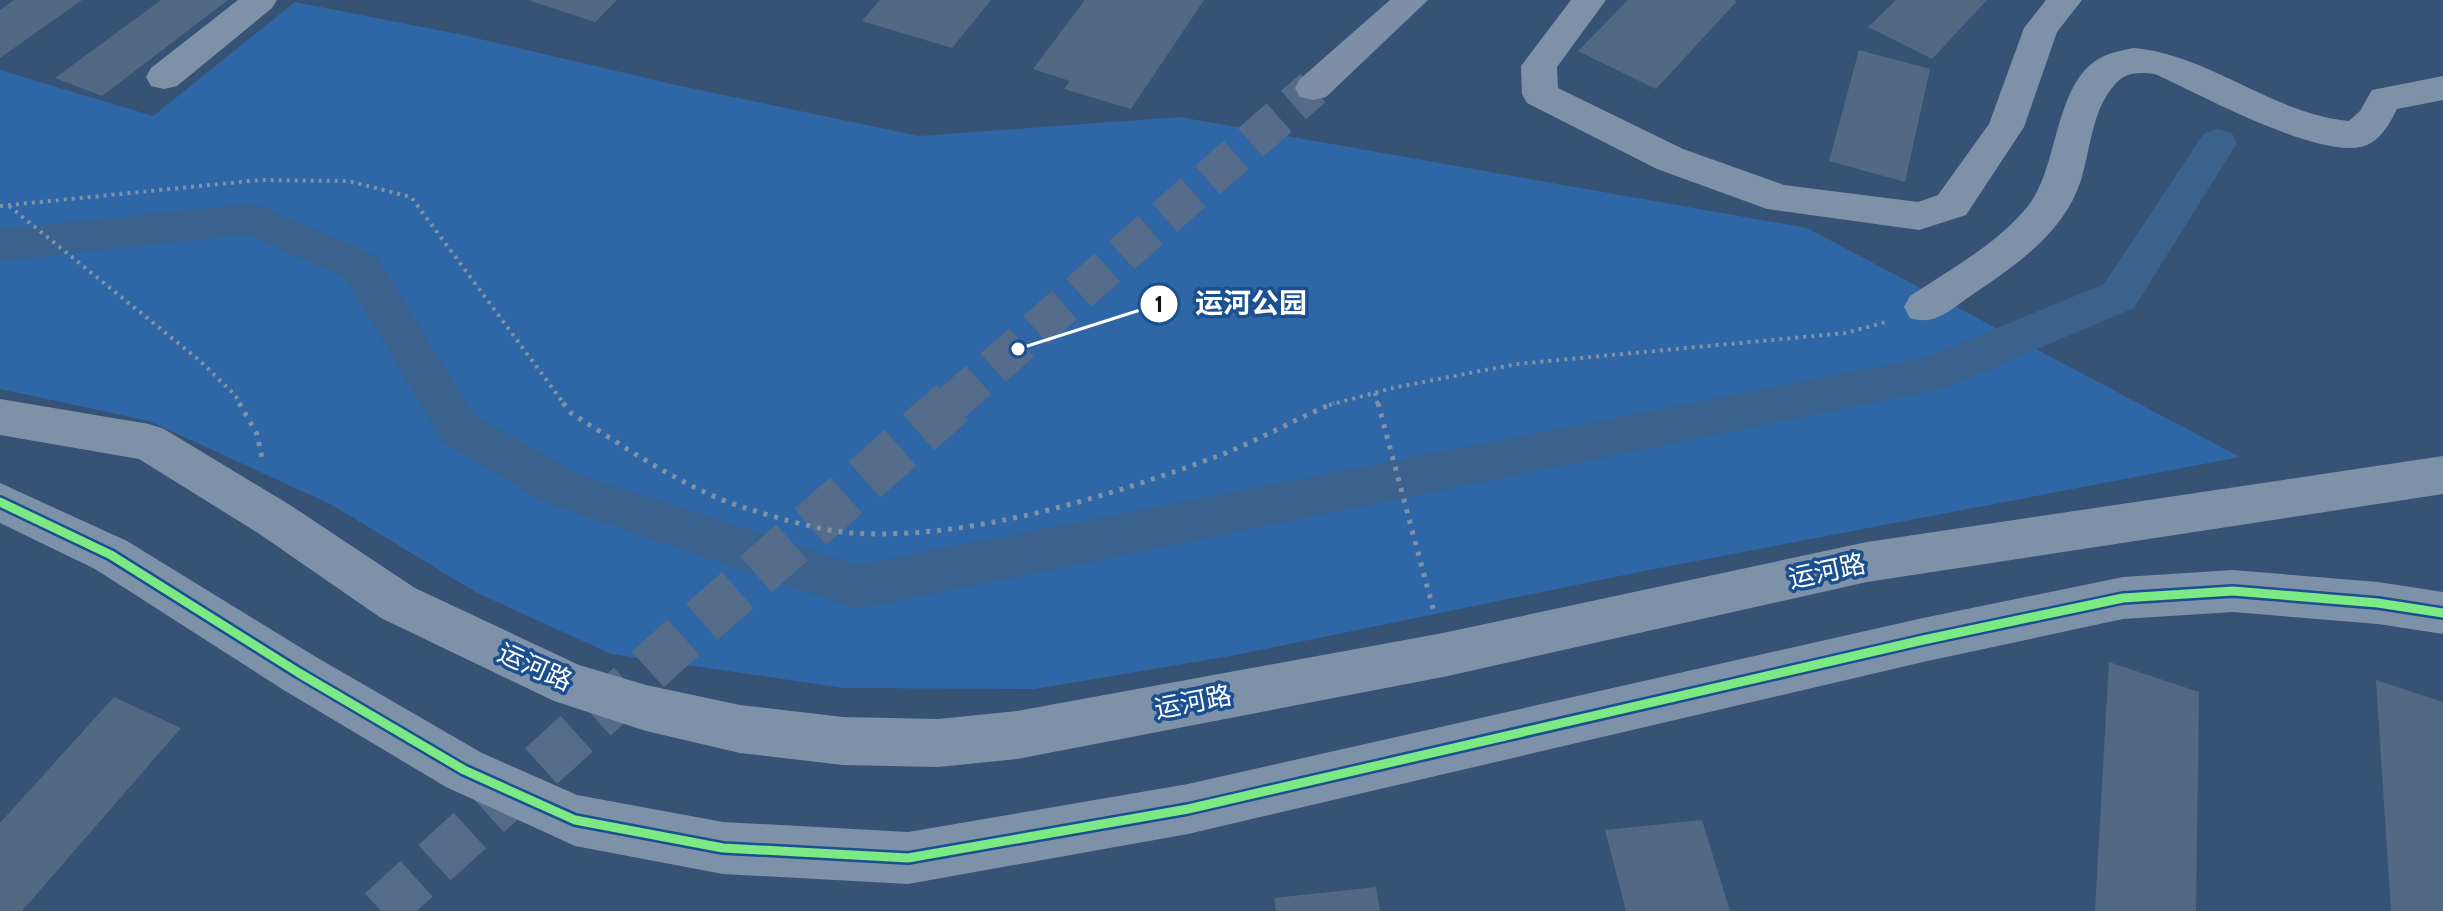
<svg xmlns="http://www.w3.org/2000/svg" width="2443" height="911" font-family="Cabin,'Noto Sans SC',sans-serif">
  <style>
    .green { fill: #2f66a5 }
    .lines { fill: none; stroke-linecap: round; stroke-linejoin: round }
    .canal { fill: #3b618d; fill-rule: evenodd }
    .building { fill: #526984 }
    .major-tunnel-far1 { stroke: #546c89; stroke-width: 38; stroke-dasharray: 38 19; stroke-linecap: butt }
    .major-tunnel { stroke: #546c89; stroke-width: 48; stroke-dasharray: 48 24; stroke-linecap: butt }
    .path-far1 { stroke: #7d92a8; stroke-width: 4; stroke-dasharray: 3 5; stroke-linecap: butt }
    .path { stroke: #7d92a8; stroke-width: 5; stroke-dasharray: 4 7; stroke-linecap: butt }
    .minor { fill: #7d92a8; fill-rule: evenodd }
    .major { fill: #7d8ea7; fill-rule: evenodd }
    .cycleway-casing { stroke: #1b4f8f; stroke-width: 14 }
    .cycleway { stroke: #7ce984; stroke-width: 9 }
    .labels { text-anchor: middle; stroke-width: 7; stroke-linejoin: round; paint-order: stroke }
    .street-label { font-size: 26px; fill: #fff; stroke: #1b4f8f }
    .leader { fill: none; stroke: #fff; stroke-width: 3 }
    .callout-dot { fill: #fff; stroke: #1b4f8f; stroke-width: 3 }
    .mark-label { font-size: 24px; text-anchor: middle; font-weight: bold; fill: #111 }
    .callout-label { font-size: 28px; text-anchor: middle; font-weight: bold; fill: #fff; stroke: #1b4f8f; stroke-width: 7; stroke-linejoin: round; paint-order: stroke }
  </style>
  <rect width="100%" height="100%" fill="#365274"/>
  <!-- green -->
  <path class="green" d="M295,2L463,35L676,85L919,136L1180,117L1807,228L2240,457L1649,570L1236,655L1035,689L844,688L611,654L477,593L332,505L149,421L0,389V70L153,116Z"/>
  <g class="lines">
    <!-- canal -->
    <path class="canal" d="M2218,129L2232,133L2237,143L2134,308L1945,388L857,609L546,503L442,441L346,278L247,234L0,261V229L251,204L265,208L376,256L474,415L578,474L857,565L1924,358L2104,284L2204,133Z"/>
  </g>
  <!-- building -->
  <path class="building" d="M14,0H82L0,58V10Z
    M161,0H228L102,96L55,78Z
    M528,0H617L595,22Z
    M880,0H991L952,48L862,21Z
    M1085,0H1204L1131,109L1064,89L1070,81L1033,69Z
    M1628,0H1734L1737,1L1656,89L1578,51Z
    M1896,0H1987L1932,59L1868,27Z
    M1859,50L1930,69L1905,182L1829,161Z
    M2109,662L2199,692L2196,911H2095Z
    M2376,680L2443,702V911H2391Z
    M114,697L181,728L22,911H0V823Z
    M1702,820L1730,911H1626L1605,830Z
    M1376,887L1380,911H1276L1274,898Z"/>
  <g class="lines">
    <!-- major-tunnel-far1 -->
    <path class="major-tunnel-far1" d="M950,405L1313,88"/>
    <!-- major-tunnel -->
    <path class="major-tunnel" d="M381,911L667,652L952,403"/>
    <!-- path-far1 -->
    <path class="path-far1" d="M0,206L260,180L348,181L411,197L565,405
      M9,206L199,360L235,395L241,405
      M1375,393L1378,405
      M1329,405L1397,387L1517,364L1846,333L1886,322"/>
    <!-- path -->
    <path class="path" d="M239,403L257,434L263,463
      M563,403L571,413C626,448 689,492 752,510C781,519 823,531 852,533C968,541 1110,496 1218,456C1258,441 1295,419 1334,403
      M1378,403L1434,612"/>
    <!-- minor -->
    <path class="minor" d="M238,0H277L272,8L177,86L164,89L151,86L146,77L151,68Z
      M1571,0H1606L1557,67L1558,88L1683,149L1784,185L1918,202L1938,195L1989,124L2024,28L2046,0H2082L2057,32L2024,127L1966,215L1919,230L1767,209L1657,169L1527,103L1522,94L1521,66Z
      M2134,48C2210,55 2271,113 2349,121L2360,111L2372,90L2443,76V100L2397,109C2391,121 2383,136 2371,143C2332,168 2194,91 2155,74C2136,72 2124,72 2112,88C2092,112 2090,152 2081,180C2064,234 2013,267 1969,297C1949,311 1934,326 1910,318L1904,307L1910,296C1951,269 2001,242 2031,202C2059,163 2055,78 2104,56C2113,52 2124,50 2134,48Z
      M0,399L149,424L164,429L290,505L415,588L579,665L646,685L740,705L843,717L938,719L1017,711L1443,633L1867,542L2443,456V494L1867,582L1443,677L1017,759L938,767L843,765L740,753L646,731L554,701L381,618L258,533L139,459L0,435Z
      M0,483L127,541L316,657L482,753L577,795L723,822L908,832L1188,784L1923,618L2123,577L2233,570L2378,582L2443,592V634L2378,624L2233,612L2123,619L1923,662L1188,834L908,884L723,874L575,846L446,787L282,689L95,569L0,523Z"/>
    <!-- major -->
    <path class="major" d="M1390,0H1428L1326,97L1313,100L1300,97L1295,88L1300,79Z"/>
    <!-- cycleway casing -->
    <g class="cycleway-casing">
      <path id="cycleway" d="M0,502L111,555L299,673L464,770L575,820L723,848L908,858L1188,809L1923,640L2123,598L2233,591L2378,603L2443,613"/>
    </g>
    <!-- cycleway -->
    <use href="#cycleway" class="cycleway"/>
  </g>
  <g class="labels">
    <!-- street labels -->
    <g class="street-label">
      <text transform="translate(1827 571) rotate(-12)" y="9">运河路</text>
      <text transform="translate(535 667) rotate(24)" y="9">运河路</text>
      <text transform="translate(1193 702) rotate(-11)" y="9">运河路</text>
    </g>
  </g>
  <!-- callouts -->
  <path class="leader" d="M1018 349L1159 304"/>
  <g class="callout-dot">
    <circle cx="1018" cy="349" r="8"/>
    <circle cx="1159" cy="304" r="20"/>
  </g>
  <g class="mark-label">
    <text x="1159" y="312">1</text>
  </g>
  <g class="callout-label">
    <text x="1251" y="313">运河公园</text>
  </g>
</svg>
